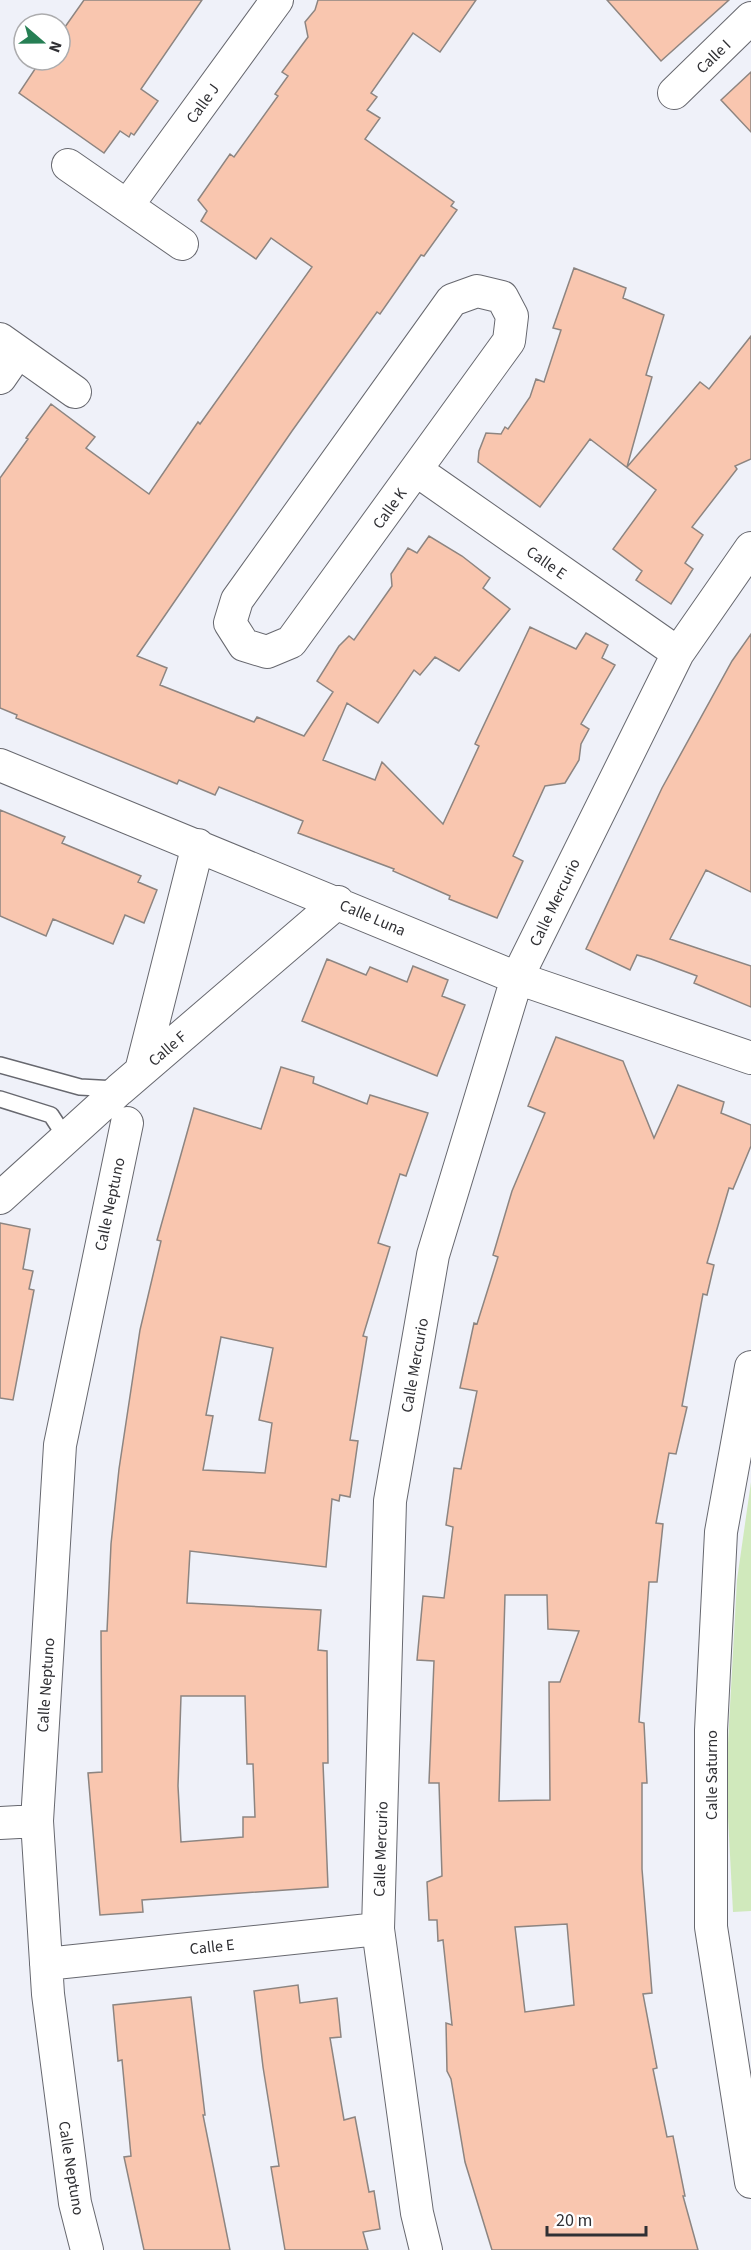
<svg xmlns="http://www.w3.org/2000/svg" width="751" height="2250" font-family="'Source Sans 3',sans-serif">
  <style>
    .green { fill: #d0e9bc }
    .building { fill: #f9c6af; stroke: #8d8581; stroke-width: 1.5; fill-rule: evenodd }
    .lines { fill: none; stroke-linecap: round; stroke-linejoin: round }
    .lane-casing { stroke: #67686f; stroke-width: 18 }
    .street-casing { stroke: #67686f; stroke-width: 34 }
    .lane { stroke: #fff; stroke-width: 15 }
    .street { stroke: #fff; stroke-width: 32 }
    .labels { text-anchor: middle; stroke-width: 4.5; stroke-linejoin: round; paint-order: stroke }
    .street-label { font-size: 16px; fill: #303034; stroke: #fff }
  </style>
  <rect width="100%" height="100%" fill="#eff1f9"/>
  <!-- green -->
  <path class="green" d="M751,1482V1911L733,1912L726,1779L737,1580Z"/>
  <!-- building -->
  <path class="building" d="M84,0H202L141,89L158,101L134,135L131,133L129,137L120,131L104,153L19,93L41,60H60V34Z
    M318,0H476L440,52L413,33L371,93L377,97L367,110L380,118L365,139L454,202L451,206L457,210L424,256L421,255L380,314L377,312L292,431L137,656L167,668L160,685L254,722L257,717L304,736L333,692L317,681L339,646L349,636L354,640L392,586L391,574L408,548L417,553L429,536L462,556L490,578L483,588L510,609L459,671L435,657L420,675L414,670L378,723L347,703L323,760L375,780L382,762L443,824L479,746L475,744L530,627L576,649L586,633L608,645L602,658L615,665L581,724L589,729L581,744L579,760L565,783L545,786L513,856L523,861L497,918L449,899L450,896L393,871L394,869L298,833L303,821L219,787L215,795L179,780L177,784L16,718L17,715L0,708V478L28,439L26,438L51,404L95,437L86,448L149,494L198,422L200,424L312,267L271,238L256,259L201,221L207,211L198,200L230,154L234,157L278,96L275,94L288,76L282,72L308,37L305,22L315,10Z
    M607,0H729L661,61Z
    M751,72V132L721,100Z
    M574,268L626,288L623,298L664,315L646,375L652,377L627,467L700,382L709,389L751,336V459L735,466L737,469L692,527L703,535L685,563L693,569L671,604L636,580L642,571L613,549L656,490L590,439L540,507L478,462L479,451L486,433L501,434L505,427L508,429L530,397L536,379L544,382L561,330L553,328Z
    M751,634V892L706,870L670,939L751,966V1007L694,983L697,976L651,959L637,955L630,970L586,949L662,788L732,661Z
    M0,810L65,837L62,843L141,876L138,882L157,890L144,923L125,915L113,944L53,919L46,936L0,916Z
    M327,959L366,975L370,967L407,982L413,966L448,980L442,996L465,1005L437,1076L302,1021Z
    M556,1037L623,1061L654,1138L678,1085L724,1102L721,1113L751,1125V1146L733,1189L729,1188L707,1263L714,1265L707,1295L703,1294L682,1406L687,1407L676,1454L669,1453L656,1523L663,1524L657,1582H649L639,1722L644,1723L647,1783H642V1869L652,1993L643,1994L657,2068L653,2069L667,2137L673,2136L685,2196H683L698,2250H492L465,2162L451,2079L447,2071L446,2023L452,2025L443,1940L438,1941L437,1920H429L427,1882L442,1876L439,1783H429L434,1661L417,1660L423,1596L444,1598L453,1527L446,1525L454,1468L461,1469L477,1391L460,1388L474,1323L477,1324L498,1257L493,1255L512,1191L545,1113L528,1106ZM505,1595H547L548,1629L579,1631L560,1682H549L550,1800L499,1801ZM567,1924L574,2005L525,2012L515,1927Z
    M281,1067L314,1077L313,1083L367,1104L370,1095L428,1113L406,1176L400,1174L378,1243L390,1247L363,1336L367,1337L350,1440L358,1441L350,1497L340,1495L339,1501L332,1499L326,1567L190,1551L187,1603L321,1610L318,1650L327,1651L328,1763H323L328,1887L142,1900L143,1912L100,1915L88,1773L102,1772L101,1631H107L111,1544L119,1469L140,1330L161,1241L157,1240L194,1108L261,1129ZM221,1337L273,1348L259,1420L272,1423L265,1473L203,1470L213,1416L206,1415ZM181,1696H245L247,1764H253L255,1817H243V1837L181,1842L178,1786Z
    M0,1223L30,1229L23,1269L33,1271L29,1289L34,1290L13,1400L0,1398Z
    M298,1985L300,2003L337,1998L341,2037L330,2038L344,2120L355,2117L369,2192L374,2191L380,2229L363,2232L368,2250H285L271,2167L279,2166L263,2067L254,1991Z
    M191,1997L205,2115H203L230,2250H144L124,2157L131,2156L122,2060L118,2061L113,2005Z"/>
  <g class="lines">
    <!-- lane casing -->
    <g class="lane-casing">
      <path id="lane" d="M0,1065L80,1087L116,1089
        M0,1099L51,1115L66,1138"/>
    </g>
    <!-- street casing -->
    <g class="street-casing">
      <path id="street" d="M674,93L751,18
        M68,165L182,244
        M127,206L277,0
        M477,291L502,297L512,316L509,341L291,642L267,652L244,645L230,623L237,600L452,300Z
        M0,339L75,392
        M0,378L18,352
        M416,470L678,653
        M0,765L517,978L751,1058
        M141,1071L198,845
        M0,1198L119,1090L338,902
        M751,1367L721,1532L711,1730V1927L751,2182
        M0,1823L37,1821
        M46,1964L378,1929
        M87,2250L75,2203L48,1994L37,1821L60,1445L127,1123
        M426,2250L417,2213L378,1929L390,1501L433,1255L517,978L678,653L751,548"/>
    </g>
    <!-- lane -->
    <use href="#lane" class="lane"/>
    <!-- street -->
    <use href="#street" class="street"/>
  </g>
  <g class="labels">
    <!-- street labels -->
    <g class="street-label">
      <text transform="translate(713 56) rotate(-44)" y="6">Calle I</text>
      <text transform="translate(202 103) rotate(-54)" y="6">Calle J</text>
      <text transform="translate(389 508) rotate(-54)" y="6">Calle K</text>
      <text transform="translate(547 562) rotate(35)" y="6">Calle E</text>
      <text transform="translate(554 902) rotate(-64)" y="6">Calle Mercurio</text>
      <text transform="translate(373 917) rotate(23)" y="6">Calle Luna</text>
      <text transform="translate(167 1048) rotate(-41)" y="6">Calle F</text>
      <text transform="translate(109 1204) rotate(-78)" y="6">Calle Neptuno</text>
      <text transform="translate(414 1365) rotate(-80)" y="6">Calle Mercurio</text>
      <text transform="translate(45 1685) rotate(-86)" y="6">Calle Neptuno</text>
      <text transform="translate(711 1775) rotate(-90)" y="6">Calle Saturno</text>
      <text transform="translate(380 1849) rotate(-88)" y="6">Calle Mercurio</text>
      <text transform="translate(212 1946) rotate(-6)" y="6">Calle E</text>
      <text transform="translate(72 2168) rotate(81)" y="6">Calle Neptuno</text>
    </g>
  </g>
  <!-- north arrow -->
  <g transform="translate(42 42) rotate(110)"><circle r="28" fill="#ffffff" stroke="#acacae" stroke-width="1.5"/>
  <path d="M0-4.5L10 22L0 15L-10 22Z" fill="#267f54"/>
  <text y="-9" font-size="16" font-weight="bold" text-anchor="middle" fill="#303034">N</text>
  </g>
  <!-- scale -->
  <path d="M547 2226v9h99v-9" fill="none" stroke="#303034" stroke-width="3"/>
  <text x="556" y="2226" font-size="18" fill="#303034" stroke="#ffffff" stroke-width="4.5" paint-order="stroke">20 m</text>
</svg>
